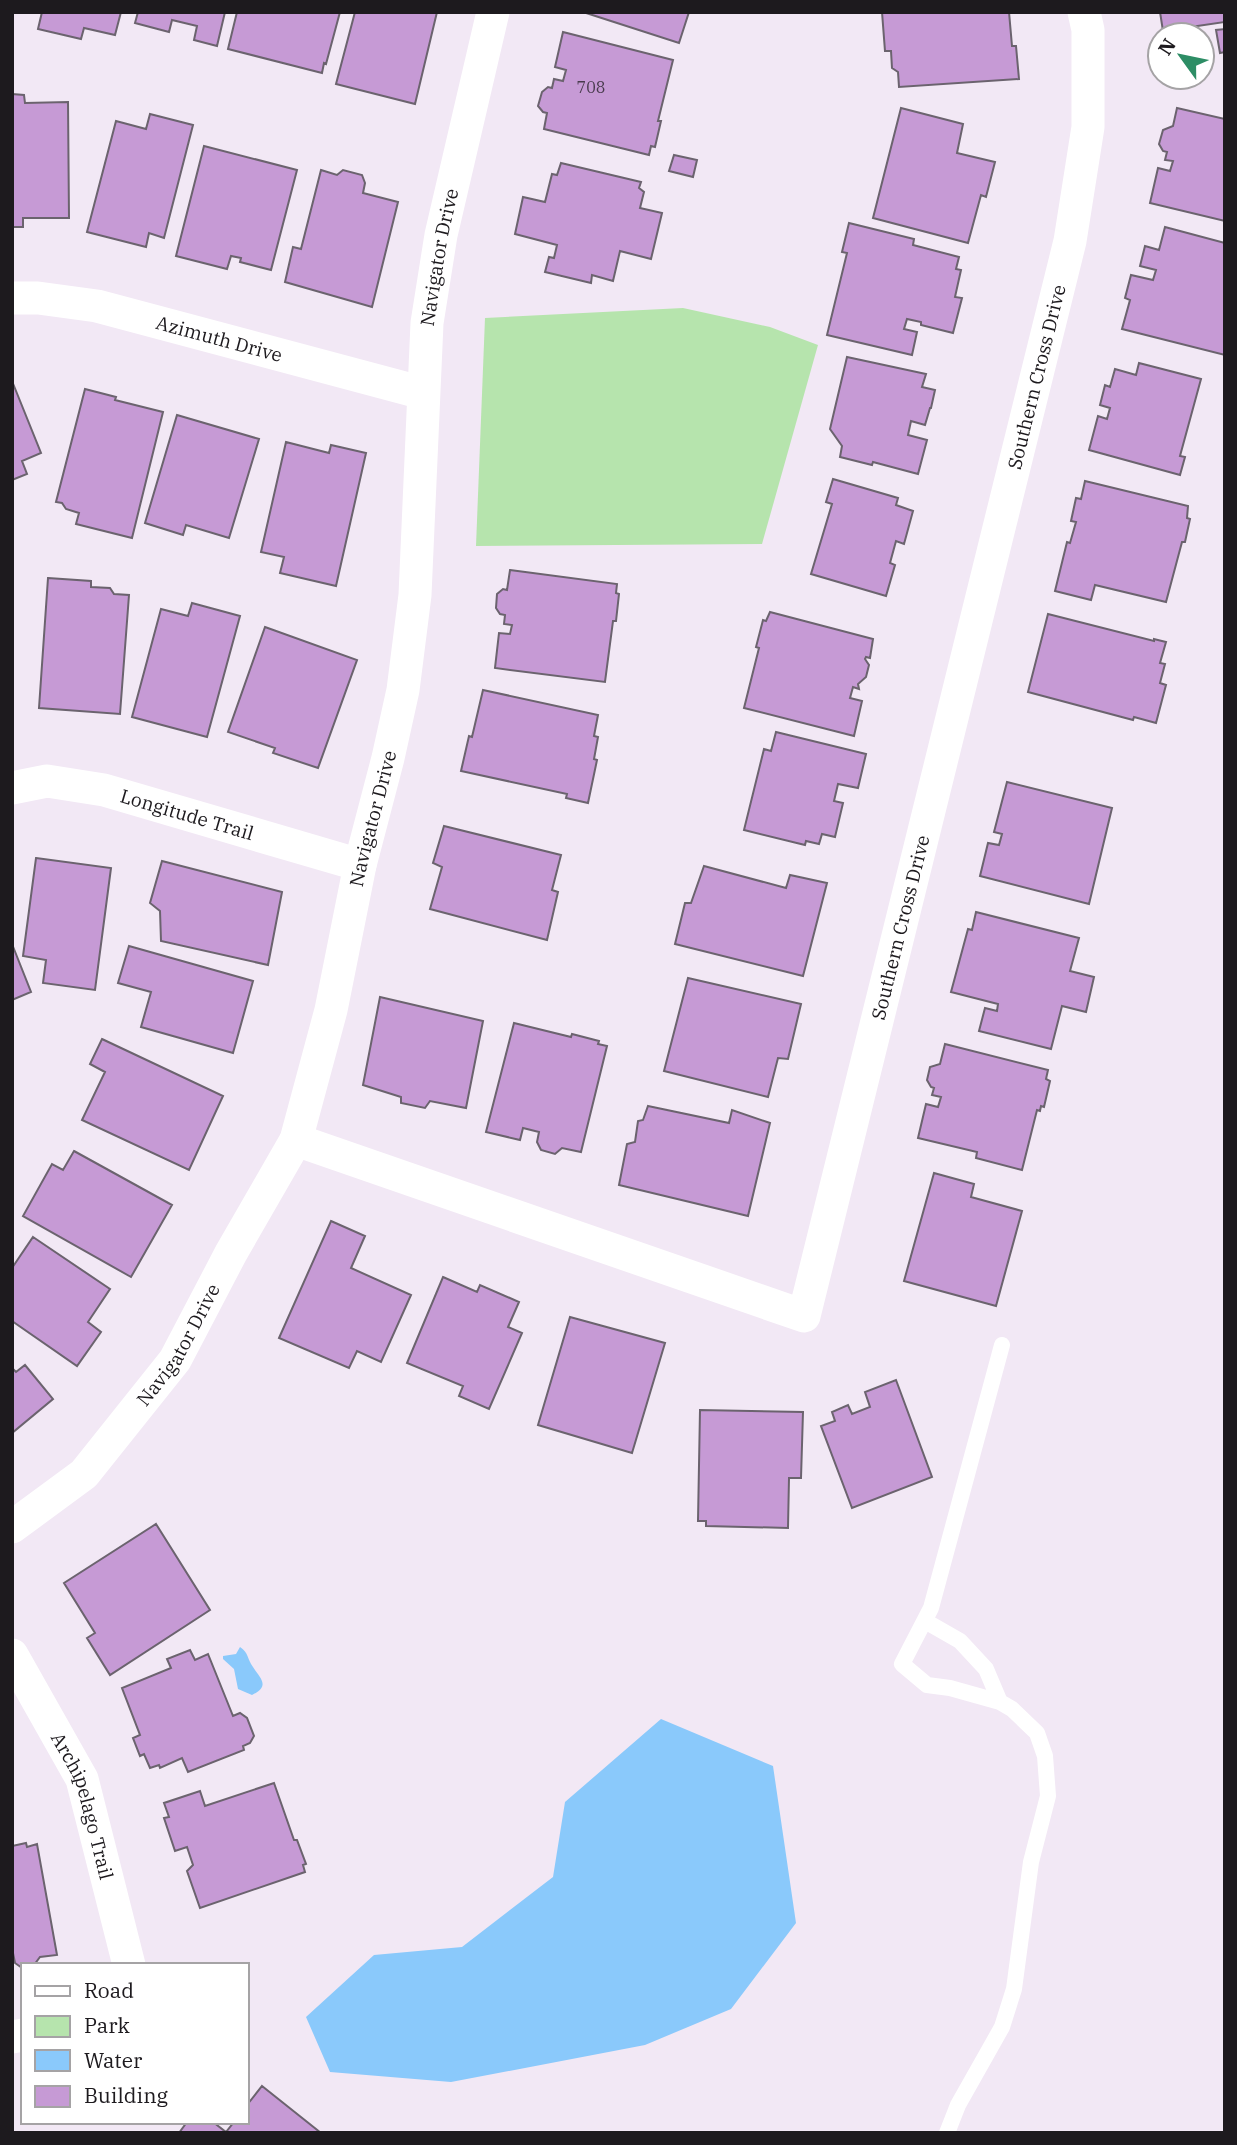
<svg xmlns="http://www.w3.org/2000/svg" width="1237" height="2145" font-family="'IBM Plex Serif',serif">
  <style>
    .green { fill: #b6e4ad }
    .water { fill: #8ac9fb }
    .building { fill: #c69ad5; stroke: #6b636e; stroke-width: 2 }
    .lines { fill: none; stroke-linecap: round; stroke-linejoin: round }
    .lane { stroke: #fff; stroke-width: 16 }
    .street { stroke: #fff; stroke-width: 33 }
    .labels { text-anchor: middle; stroke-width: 5; stroke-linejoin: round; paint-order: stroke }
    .number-label { font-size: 16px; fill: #473a4c }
    .street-label { font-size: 19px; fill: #1d1a1e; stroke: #fff }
  </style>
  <rect width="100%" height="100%" fill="#f2e8f5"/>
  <!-- green -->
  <path class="green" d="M683,308L770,327L818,345L762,544L476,546L485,318Z"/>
  <!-- water -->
  <path class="water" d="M240,1647C249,1653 247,1659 253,1667C260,1678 271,1686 252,1695L238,1689L234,1669L223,1659V1656L236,1654Z
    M661,1719L773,1766L796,1923L731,2009L645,2045L451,2082L330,2072L306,2017L374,1955L462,1947L553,1877L565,1802Z"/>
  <!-- building -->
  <path class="building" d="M42,12H121L115,35L84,28L81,39L38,29Z
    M138,12H225L217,46L194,40L197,26L172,20L169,32L135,23Z
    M237,12H340L326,64L324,63L322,73L228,49Z
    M355,12H437L415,104L336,84Z
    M583,12H689L679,43Z
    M882,12H1009L1012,46H1016L1019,79L899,87L898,72L892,68L891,51H885Z
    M1160,12H1225V22L1163,31Z
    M1225,29V52L1220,53L1216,30Z
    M563,32L673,60L658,121H661L655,147L651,146L649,155L544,129L547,113L543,112L538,106L542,92L548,87L552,88L554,79L563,81L566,70L555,67Z
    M12,94L24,95L25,103L68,102L69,218H23V227H12Z
    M901,108L963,124L957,153L995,162L986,197L981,195L968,243L873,218Z
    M1177,108L1225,119V221L1150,203L1158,168L1170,171L1173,161L1165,160L1167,152L1163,151L1159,144L1163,130L1173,126Z
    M150,114L193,125L164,238L149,233L146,247L87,232L116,121L146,129Z
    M204,146L297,170L271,270L240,262L241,258L231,256L227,269L176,256Z
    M674,155L697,160L693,177L669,171Z
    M561,163L641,182L639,188L644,192L640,208L662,213L651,259L620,251L613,281L592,275L591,283L545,272L549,257L554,258L557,245L515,234L523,197L545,202L552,174L557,175Z
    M321,170L337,175L343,170L362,175L365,183L363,193L398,202L372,307L285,282L293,247L301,249Z
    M849,223L914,239L913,245L959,257L956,269L961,270L955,297L962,298L953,333L921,325V322L907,319L904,329L917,332L912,355L827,335L847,253L842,252Z
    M1165,227L1225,243V355L1122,329L1130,300L1125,298L1131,275L1153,280L1156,270L1140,266L1145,246L1159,250Z
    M847,357L926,374L922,387L935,390L931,408H930L925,425L911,421L908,435L927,440L918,474L873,462L872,465L840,457L842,446L830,429Z
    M1139,363L1201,379L1180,456L1185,457L1180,475L1089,450L1098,416L1107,419L1110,408L1100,405L1105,385L1110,387L1115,369L1136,375Z
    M12,381L41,453L22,461L27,474L12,480Z
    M85,389L116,397L115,400L163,412L132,538L76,524L79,513L66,509L62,503L56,502Z
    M177,415L259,439L229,538L186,525L183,535L145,523Z
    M286,442L329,453L331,445L366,453L336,586L280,573L284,557L261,552Z
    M833,479L898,498L896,505L913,511L904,544L896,541L890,563L895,565L886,596L811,574L832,504L826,502Z
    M1085,481L1188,506L1187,518L1190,519L1185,542H1182L1166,602L1095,585L1091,600L1055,591L1067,542L1070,543L1076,522L1071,521L1076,498L1081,499Z
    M510,570L617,584L616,593L619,594L616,621H613L605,682L495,668L499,633L510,634L512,625L504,624L505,615L500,614L496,608L497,594L503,589L507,590Z
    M48,578L91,581V587L110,588L114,594L129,595L120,714L39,708Z
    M192,603L240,616L207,737L132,717L161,609L188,616Z
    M770,612L873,639L870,658L866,657L865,659L869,665L866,677L858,684L859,689L853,687L850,698L862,701L854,736L744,708L759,648L756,647L763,620L766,621Z
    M1048,614L1154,641V639L1166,642L1160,663L1165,664L1160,683L1166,685L1156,723L1134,717L1133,720L1028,692Z
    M265,627L357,660L318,768L273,753L275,748L228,732Z
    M483,690L598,715L594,736L598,737L594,759L597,760L588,803L566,798L567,794L461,771L469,736L472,737Z
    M776,732L866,754L858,788L838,784L834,801L843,803L835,837L822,834L819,844L806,841L805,845L744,830L764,749L771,751Z
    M1007,782L1112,808L1089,904L980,876L988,843L999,845L1002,834L994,832Z
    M444,826L561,855L552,890L558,892L547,940L430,909L442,867L433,863Z
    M36,858L111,868L95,990L43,983L46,960L23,956Z
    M162,861L282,892L268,965L161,941L160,911L150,903Z
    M704,866L786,888L790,875L827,883L803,976L675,944L685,903H691Z
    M976,912L1079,938L1070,971L1094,977L1086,1012L1062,1006L1051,1049L979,1031L985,1008L997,1011L998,1004L951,992L968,929L972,930Z
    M12,944L31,992L12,1000Z
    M129,946L253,981L233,1053L141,1027L151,992L118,983Z
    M688,978L801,1004L788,1059L778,1058L768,1097L664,1071Z
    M380,997L483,1021L466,1108L430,1101L425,1108L401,1103V1097L363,1085Z
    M514,1023L571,1037L572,1034L599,1041L598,1044L607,1046L581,1152L562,1148L555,1154L541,1150L537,1142L539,1132L523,1128L520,1140L486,1132Z
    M102,1039L223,1096L189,1170L82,1120L105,1072L90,1064Z
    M945,1044L1048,1070L1046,1079L1050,1081L1044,1107L1041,1106L1040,1111L1037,1110L1022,1170L976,1158L977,1152L918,1138L926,1104L938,1107L941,1097L932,1095L934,1088L931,1087L927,1080L930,1067L940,1064Z
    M648,1106L729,1123L732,1110L770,1123L748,1216L619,1185L627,1144L635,1142L638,1121L643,1120Z
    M74,1151L172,1205L131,1277L23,1216L52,1164L63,1170Z
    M934,1173L974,1184L971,1197L1022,1211L996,1306L904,1281Z
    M331,1221L365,1236L351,1268L411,1295L381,1362L357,1351L349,1368L279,1338Z
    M33,1237L110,1289L88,1322L101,1332L77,1366L12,1321V1268Z
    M443,1277L477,1292L480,1285L519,1302L508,1327L522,1333L489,1409L459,1396L463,1386L407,1363Z
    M570,1317L665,1343L632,1453L538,1425Z
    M25,1365L53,1399L12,1433V1368L16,1372Z
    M896,1380L932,1477L852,1508L821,1426L835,1421L832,1412L848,1405L852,1414L870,1407L865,1392Z
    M700,1410L803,1412L801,1478H789L788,1528L706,1526V1521H698Z
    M156,1524L210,1610L110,1675L87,1638L95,1633L64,1583Z
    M190,1650L195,1660L208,1654L233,1716L240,1713L247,1718L254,1736L250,1743L243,1746L244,1750L188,1772L182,1758L160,1768L159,1765L150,1768L144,1754L140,1756L133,1738L140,1735L122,1688L171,1668L167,1659Z
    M274,1783L294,1840H297L306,1864L303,1865L305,1872L200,1908L187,1871L193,1865L187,1847L175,1851L164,1818L169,1817L164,1803L200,1791L205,1806Z
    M26,1843L27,1847L37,1844L57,1955L40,1957L34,1965H23L22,1968L15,1963L13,1953L12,1954V1846Z
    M262,2086L321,2133H179L187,2122H213L226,2132L234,2122H247V2105Z"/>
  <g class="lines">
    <!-- lane -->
    <path class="lane" d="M925,1621L960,1641L986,1669L1000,1702
      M947,2133L958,2105L1002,2027L1014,1989L1031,1862L1048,1796L1045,1756L1037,1733L1012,1709L1000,1702L950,1688L927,1685L902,1664L931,1608L1002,1345"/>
    <!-- street -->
    <g class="street">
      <path id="s1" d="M12,298H38L97,306L423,393"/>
      <path id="s2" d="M12,788L47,781L104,790L360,865"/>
      <path id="s3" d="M296,1140L804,1316L1070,241L1088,127V30L1084,12"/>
      <path id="s4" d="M12,1527L84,1474L175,1360L231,1253L296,1140L331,1010L360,865L388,758L403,690L415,595L427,323L441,235L493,12"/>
      <path id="s5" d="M12,1655L82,1779L129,1965"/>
      <path d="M12,2037L23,2035"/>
    </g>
  </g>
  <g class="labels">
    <!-- number labels -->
    <g class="number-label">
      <text x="591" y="93">708</text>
    </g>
    <!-- street labels -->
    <g class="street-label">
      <text dy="7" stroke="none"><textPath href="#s4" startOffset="1384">Navigator Drive</textPath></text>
      <text dy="7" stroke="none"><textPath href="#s1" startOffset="212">Azimuth Drive</textPath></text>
      <text dy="7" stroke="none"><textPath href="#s3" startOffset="1505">Southern Cross Drive</textPath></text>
      <text dy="7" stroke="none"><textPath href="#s2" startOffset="180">Longitude Trail</textPath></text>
      <text dy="7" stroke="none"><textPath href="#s4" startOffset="817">Navigator Drive</textPath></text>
      <text dy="7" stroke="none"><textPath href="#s3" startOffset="938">Southern Cross Drive</textPath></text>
      <text dy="7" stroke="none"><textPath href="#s4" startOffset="250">Navigator Drive</textPath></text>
      <text dy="7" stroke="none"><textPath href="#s5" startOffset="168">Archipelago Trail</textPath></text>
    </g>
  </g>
  <!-- border -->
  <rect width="1237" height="2145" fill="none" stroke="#1d1a1e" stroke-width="28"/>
  <!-- legend -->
  <rect x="21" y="1963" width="228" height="161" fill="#ffffff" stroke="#a5a3a5" stroke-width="2"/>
  <rect x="35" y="1986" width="35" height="10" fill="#ffffff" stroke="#a5a3a5" stroke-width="2"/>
  <text x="84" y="1998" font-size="21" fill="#1d1a1e">Road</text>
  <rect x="35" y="2016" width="35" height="21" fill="#b6e4ad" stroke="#a5a3a5" stroke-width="2"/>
  <text x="84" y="2033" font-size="21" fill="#1d1a1e">Park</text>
  <rect x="35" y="2050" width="35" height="21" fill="#8ac9fb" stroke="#a5a3a5" stroke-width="2"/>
  <text x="84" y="2068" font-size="21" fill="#1d1a1e">Water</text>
  <rect x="35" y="2086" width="35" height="21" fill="#c69ad5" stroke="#a5a3a5" stroke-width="2"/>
  <text x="84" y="2103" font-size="21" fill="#1d1a1e">Building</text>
  <!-- north arrow -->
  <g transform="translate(1181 56) rotate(303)"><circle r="33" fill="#ffffff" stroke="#a5a3a5" stroke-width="2"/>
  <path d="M0-5L12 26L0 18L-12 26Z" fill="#2d8d65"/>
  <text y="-10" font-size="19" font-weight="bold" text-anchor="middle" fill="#1d1a1e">N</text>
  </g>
</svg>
